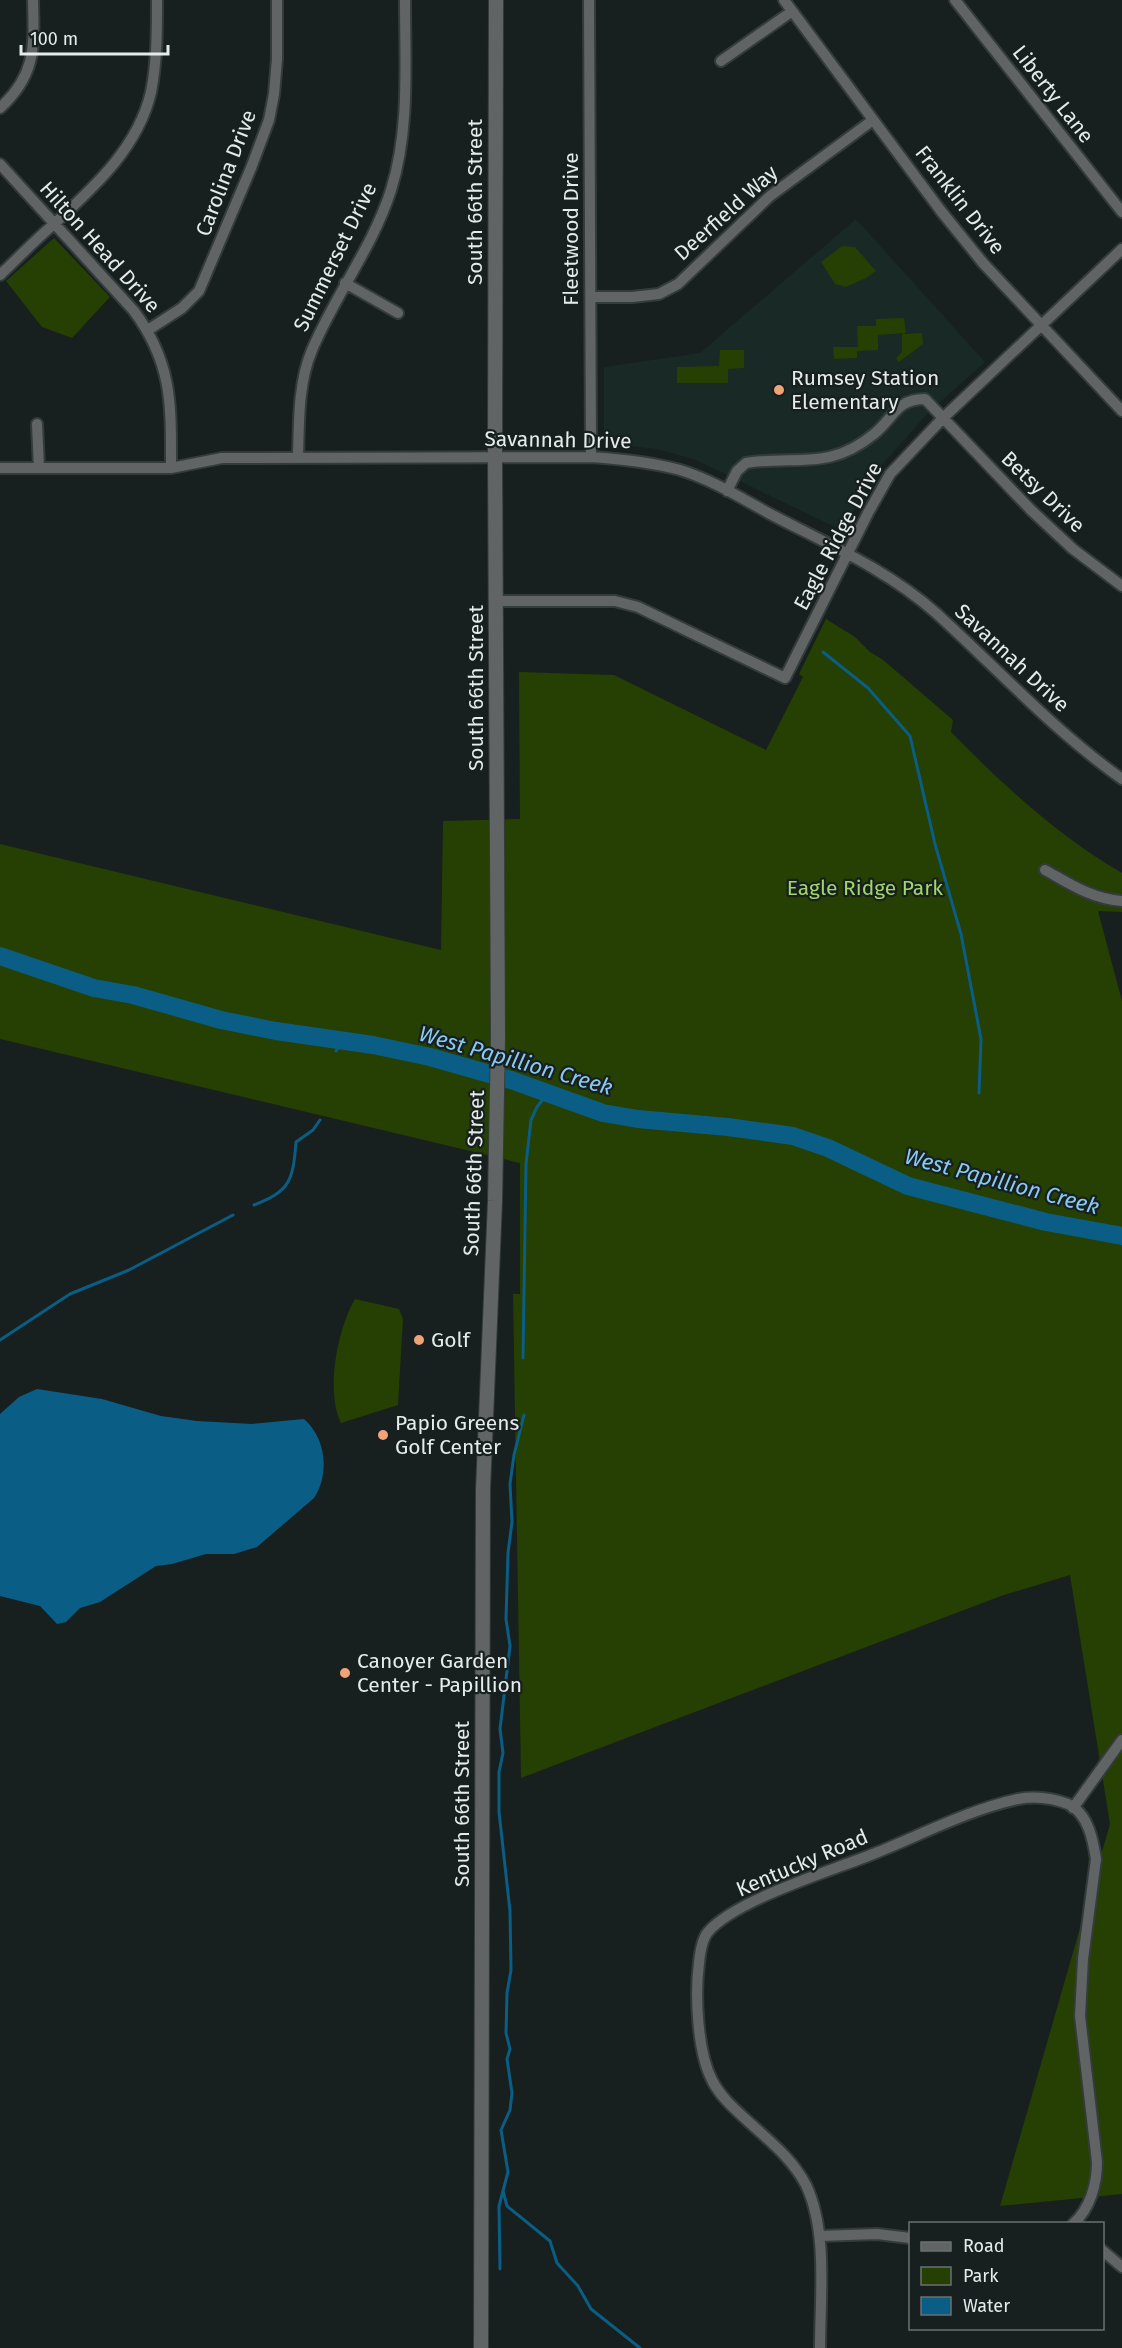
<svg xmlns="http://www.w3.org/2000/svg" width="1122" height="2348" font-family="'Fira Sans',sans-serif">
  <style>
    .built { fill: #182926 }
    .green { fill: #263f02 }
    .water { fill: #0a5e85 }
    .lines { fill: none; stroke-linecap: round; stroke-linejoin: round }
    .stream { stroke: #0a5e85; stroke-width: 3 }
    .river { stroke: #0a5e85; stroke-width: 18 }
    .minor-casing { stroke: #343c3b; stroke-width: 14 }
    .tertiary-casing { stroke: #343c3b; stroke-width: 16 }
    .minor { stroke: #606465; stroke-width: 10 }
    .tertiary { stroke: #606465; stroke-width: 14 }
    .poi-dot { fill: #efa377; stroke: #17201f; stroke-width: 2 }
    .labels { text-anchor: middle; stroke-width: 4.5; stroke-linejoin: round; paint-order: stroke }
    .street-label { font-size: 21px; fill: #e5ebea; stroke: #17201f }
    .poi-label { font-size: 21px; fill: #e5ebea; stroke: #17201f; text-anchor: start }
    .park-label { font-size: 21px; fill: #a2d66a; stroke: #17201f }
    .water-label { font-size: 22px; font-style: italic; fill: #88caf4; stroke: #17201f }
  </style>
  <rect width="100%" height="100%" fill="#17201f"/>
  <!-- built -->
  <path class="built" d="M856,219L985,362L928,413L873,475L843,531L696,460L657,449L604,443V367L700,353Z"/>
  <!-- green -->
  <path class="green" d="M54,238L110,297L72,338L42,327L6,281Z
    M842,246L855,247L876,271L866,278L846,287L835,284L821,262Z
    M904,318L906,333L878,335V350L857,351V358L834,359L833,347H858L857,326H876V319Z
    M922,333L923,344L899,362L896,358L902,352V334Z
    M720,350H744V368L728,369V383H677V367L719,366Z
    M826,619L855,637L870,652L882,659L953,720L951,732C1003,785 1058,836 1122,873V912L1098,911L1122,1001V2194L1000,2206L1110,1824L1070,1575L1001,1596L521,1778L513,1294H520V1163L0,1039V844L441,950L443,821L520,819L519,672L614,675L766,750L803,677L799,674Z
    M355,1299L399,1309L403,1319L398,1405L341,1423C325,1392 338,1327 355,1299Z"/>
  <!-- water -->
  <path class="water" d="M37,1389L102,1399L161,1416L197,1421L252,1424L304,1419C326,1438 330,1474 314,1498L257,1547L234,1554H206L172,1564L156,1566L100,1602L80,1608L66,1622L57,1624L40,1606L0,1596V1414L19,1397Z"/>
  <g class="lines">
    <!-- stream -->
    <path class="stream" d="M823,652L868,688L910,736L935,844L961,934L981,1039L979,1093
      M336,1051L342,1041
      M254,1205C290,1191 293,1181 296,1142L313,1130L320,1120
      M0,1340L70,1294L129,1270L233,1215
      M523,1358L526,1164L531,1120L537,1107L548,1093
      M503,2191L507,2206L550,2241L557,2263L578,2286L591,2309L640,2348
      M500,2269L499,2206L508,2172L501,2130L510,2110L512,2093L507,2059L510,2049L506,2033L507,1993L511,1970L510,1911L499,1812V1772L503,1753L500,1729L510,1646L506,1619L508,1553L512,1522L510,1484L514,1455L524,1415"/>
    <!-- river -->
    <path class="river" d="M0,956L94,988L133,995L221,1020L276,1031L373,1045L430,1057L511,1080L603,1113L638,1119L728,1127L793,1136L828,1148L908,1186L1046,1222L1122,1236"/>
    <!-- minor casing -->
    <g class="minor-casing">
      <path id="minor" d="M589,0L591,457
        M784,0L941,211L983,263L1122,411
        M955,0L1122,212
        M721,61L791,12
        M0,108C37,74 34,46 33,0
        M0,164L134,311C173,364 171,405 171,468
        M0,275C18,258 35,240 54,224C94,187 138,148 151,92C157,62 157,31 157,0
        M345,283L398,313
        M591,297H632L659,294L678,284L770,196L873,120
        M148,330L182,308L199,291L251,168L269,120L274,94L277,59V0
        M37,424L39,468
        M298,458C299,422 298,383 312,350C335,295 373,247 391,190C410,130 405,63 405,0
        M0,468H171L222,458L591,457C621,459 650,462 680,470C713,480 744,500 774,516C830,545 889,571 936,613C999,670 1053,730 1122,779
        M727,491L737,471L746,463C797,455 829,471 874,434C894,418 896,399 925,399L1031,510L1073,549L1122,586
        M497,601H615L638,607L785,678L868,513L890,474L943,418L1122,249
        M1045,870C1070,884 1092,899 1122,901
        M1073,1808L1122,1740
        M820,2236L877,2234L910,2238
        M1102,2250L1122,2267
        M820,2348C820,2298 828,2231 806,2185C793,2160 772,2143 751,2124C737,2111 720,2097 712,2080C697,2051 695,1994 699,1963C700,1953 702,1939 708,1932C735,1900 831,1871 873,1854C921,1835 968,1810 1018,1799C1035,1796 1052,1798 1068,1804C1088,1813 1093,1840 1096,1859L1083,1959L1080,2016L1097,2162C1097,2184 1090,2209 1073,2224"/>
    </g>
    <!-- tertiary casing -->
    <g class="tertiary-casing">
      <path id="tertiary" d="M481,2348L483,1490L495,1201L498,1038L495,458L496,0"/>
    </g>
    <!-- minor -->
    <use href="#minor" class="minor"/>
    <!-- tertiary -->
    <use href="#tertiary" class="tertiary"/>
  </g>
  <!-- markers -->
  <g class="poi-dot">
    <circle cx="779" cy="390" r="6"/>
    <circle cx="419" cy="1340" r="6"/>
    <circle cx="383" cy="1435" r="6"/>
    <circle cx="345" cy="1673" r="6"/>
  </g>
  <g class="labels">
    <!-- street labels -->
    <g class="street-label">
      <text transform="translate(1053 94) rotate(52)" y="7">Liberty Lane</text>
      <text transform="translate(226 173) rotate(-69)" y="7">Carolina Drive</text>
      <text transform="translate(960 200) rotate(52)" y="7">Franklin Drive</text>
      <text transform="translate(475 202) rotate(-90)" y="7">South 66th Street</text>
      <text transform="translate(726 213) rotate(-42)" y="7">Deerfield Way</text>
      <text transform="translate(571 229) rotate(-90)" y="7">Fleetwood Drive</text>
      <text transform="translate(100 247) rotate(48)" y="7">Hilton Head Drive</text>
      <text transform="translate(335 257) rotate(-64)" y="7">Summerset Drive</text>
      <text transform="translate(558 440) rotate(1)" y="7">Savannah Drive</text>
      <text transform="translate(1043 492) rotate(44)" y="7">Betsy Drive</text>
      <text transform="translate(838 536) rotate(-62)" y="7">Eagle Ridge Drive</text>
      <text transform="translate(1012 658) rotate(43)" y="7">Savannah Drive</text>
      <text transform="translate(476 688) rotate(-90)" y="7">South 66th Street</text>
      <text transform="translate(474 1173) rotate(-88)" y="7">South 66th Street</text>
      <text transform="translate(462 1804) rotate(-90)" y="7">South 66th Street</text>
      <text transform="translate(802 1863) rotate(-23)" y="7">Kentucky Road</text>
    </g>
    <!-- poi labels -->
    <g class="poi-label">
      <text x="791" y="385">Rumsey Station<tspan x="791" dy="24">Elementary</tspan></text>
      <text x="431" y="1347">Golf</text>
      <text x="395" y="1430">Papio Greens<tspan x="395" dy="24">Golf Center</tspan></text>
      <text x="357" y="1668">Canoyer Garden<tspan x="357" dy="24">Center - Papillion</tspan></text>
    </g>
    <!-- park labels -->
    <g class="park-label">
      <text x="865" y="895">Eagle Ridge Park</text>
    </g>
    <!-- water labels -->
    <g class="water-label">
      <text transform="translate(516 1060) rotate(16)" y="8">West Papillion Creek</text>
      <text transform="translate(1002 1181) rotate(15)" y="8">West Papillion Creek</text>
    </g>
  </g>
  <!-- legend -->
  <rect x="909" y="2222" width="195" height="108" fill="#17201f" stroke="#697170" stroke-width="1.5"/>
  <rect x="921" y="2242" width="30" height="9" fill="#606465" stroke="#697170" stroke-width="1.5"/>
  <text x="963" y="2252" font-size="18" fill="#e5ebea">Road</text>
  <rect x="921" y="2267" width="30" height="18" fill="#263f02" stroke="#697170" stroke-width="1.5"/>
  <text x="963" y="2282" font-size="18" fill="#e5ebea">Park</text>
  <rect x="921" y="2297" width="30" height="18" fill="#0a5e85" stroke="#697170" stroke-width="1.5"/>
  <text x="963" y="2312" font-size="18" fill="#e5ebea">Water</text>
  <!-- scale -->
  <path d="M21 45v9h147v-9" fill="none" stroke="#e5ebea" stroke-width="3"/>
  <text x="30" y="45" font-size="18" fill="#e5ebea" stroke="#17201f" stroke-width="4.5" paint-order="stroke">100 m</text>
</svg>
